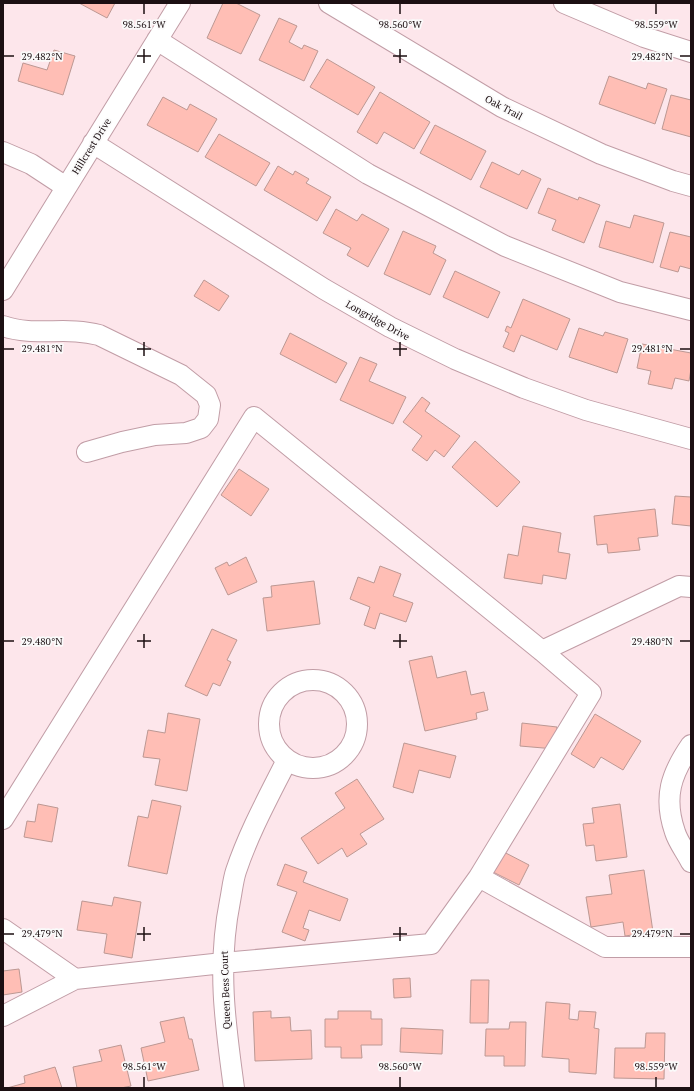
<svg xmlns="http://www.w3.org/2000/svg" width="694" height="1091" font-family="'PT Serif',serif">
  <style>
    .building { fill: #ffbeb5; stroke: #bc9893 }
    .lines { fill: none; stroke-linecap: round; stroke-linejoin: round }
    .minor-casing { stroke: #c19da6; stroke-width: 22 }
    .minor { stroke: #fff; stroke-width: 20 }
    .ticks { fill: none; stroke: #1c0f12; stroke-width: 1.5 }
    .labels { text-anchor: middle; stroke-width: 3.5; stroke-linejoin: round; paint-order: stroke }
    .street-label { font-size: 10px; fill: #1c0f12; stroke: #fafafa }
    .ticks-label { font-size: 10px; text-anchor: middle; fill: #1c0f12; stroke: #fafafa; stroke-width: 3.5; stroke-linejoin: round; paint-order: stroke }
  </style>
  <rect width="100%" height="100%" fill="#fde6eb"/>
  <!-- building -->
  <path class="building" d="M79,3H115L107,18Z
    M223,3H236L260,15L241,54L207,38Z
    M279,18L297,26L289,42L302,49L304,45L318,51L304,81L259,60Z
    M54,50L75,56L63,95L18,81L23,63L47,70Z
    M327,59L375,87L358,115L310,87Z
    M609,76L646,89L648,83L667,89L655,124L599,104Z
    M380,92L430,122L414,149L384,132L377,144L357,132Z
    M671,95L691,100V137L662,129Z
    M163,97L187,110L190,104L217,119L198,152L147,125Z
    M435,125L486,151L471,180L420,153Z
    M219,134L270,163L256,186L205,157Z
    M492,162L519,175L522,170L541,179L527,209L480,187Z
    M278,166L293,175L295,171L309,179L306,183L331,197L317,221L264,190Z
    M548,188L578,200L579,197L600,205L584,243L552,230L556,220L538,213Z
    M336,209L357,221L362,214L389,229L368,267L347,255L351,248L323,233Z
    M634,215L664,223L653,263L599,247L606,221L630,228Z
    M403,231L436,246L433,253L446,260L430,295L384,274Z
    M670,232L691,237V269L680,266L678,272L660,267Z
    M455,271L500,292L488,318L443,297Z
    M204,280L229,296L219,311L194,296Z
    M523,299L570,319L557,350L521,335L514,352L503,347L509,333L505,331L507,326L511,328Z
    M579,328L603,336L605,332L628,339L617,373L569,357Z
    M290,333L347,363L336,383L280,354Z
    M642,344L691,353V369L689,381L675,378L672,389L648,384L651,371L637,368Z
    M360,357L377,364L369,381L406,397L393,424L340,400Z
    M422,397L430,403L425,411L460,436L444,457L435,450L427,461L412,450L422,436L403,422Z
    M475,441L520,482L497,507L452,467Z
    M239,469L269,489L251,516L221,495Z
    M675,496L691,497V526L672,524Z
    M655,509L658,536L638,538L640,550L608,553L607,544L597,545L594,516Z
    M523,526L561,533L558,552L570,554L566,579L543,575L542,584L504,578L508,554L518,556Z
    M246,557L257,582L228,595L215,568L227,562L229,566Z
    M380,566L401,574L393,596L413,603L406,622L380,613L375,629L364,625L370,607L350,599L358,577L374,583Z
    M314,581L320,624L267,631L263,598L272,597L271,586Z
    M212,629L237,640L227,660L231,662L220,686L213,683L207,696L185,686Z
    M432,656L437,678L466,671L471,695L484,692L488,710L476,713L477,719L425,731L409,661Z
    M168,713L200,719L187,791L155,785L160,759L143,757L148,730L165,733Z
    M595,714L641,741L623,770L601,757L594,768L571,754Z
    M522,723L557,727L555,749L520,746Z
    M404,743L456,756L450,778L419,770L413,793L393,787Z
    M357,779L384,819L360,834L367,844L347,857L342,848L318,864L301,838L345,808L335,793Z
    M152,800L181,806L167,874L128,866L138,816L148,818Z
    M38,804L58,808L52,842L24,837L27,821L35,822Z
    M620,804L627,857L596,861L594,845L586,846L583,824L594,823L592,808Z
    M500,850L529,865L519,885L489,870Z
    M285,864L307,872L303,882L348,899L340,921L309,910L303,928L309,930L305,941L282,932L297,892L277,885Z
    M644,870L653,932L625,936L623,922L591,927L586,897L612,894L609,875Z
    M114,897L141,902L132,958L104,953L107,934L77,930L82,901L112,906Z
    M19,969L22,992L3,995V971Z
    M410,978L411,997L394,998L393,979Z
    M471,980H489L488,1023H470Z
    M546,1002L570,1004L569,1019L578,1020L579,1011L596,1012L594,1028L599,1029L596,1074L569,1072V1059L542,1057Z
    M271,1011V1018L290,1017L291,1031L311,1030L312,1059L255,1061L253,1012Z
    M338,1011H371V1019H382V1045H361L362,1058H341V1047H325V1019H338Z
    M184,1017L189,1039H192L199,1070L148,1081L141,1048L165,1042L160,1022Z
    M510,1022H526L525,1066H504V1056H485L486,1029H509Z
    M401,1028L443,1030L442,1054L400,1052Z
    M646,1033H665L664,1079L614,1078L615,1048H645Z
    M121,1045L131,1086L121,1088H77L73,1067L102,1061L99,1050Z
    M55,1067L62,1088H7L25,1083L24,1076Z"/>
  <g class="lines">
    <!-- minor casing -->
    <g class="minor-casing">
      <path id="minor" d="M329,3L502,107L601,154L673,181L691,186
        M564,3L644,37L691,52
        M157,40L368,174L505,246L620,292L691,310
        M93,143L324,289L390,327L455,359L524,388L586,410L691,439
        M3,152L31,164L66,187
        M3,290L180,3
        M3,326C34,337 67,326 99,335L181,375L206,395L210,405L208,419L201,428L186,433L155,435L122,442L87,452
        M542,651L679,586L691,587
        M269 724a44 44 0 1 1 88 0a44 44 0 1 1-88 0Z
        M691,745C671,774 663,797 675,832C678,842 686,852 691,862
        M3,819L254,417L542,651L591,693L479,877L605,947H691
        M3,929L75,979L223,963L431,944L479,877
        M3,1016L75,979
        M234,1088C225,1023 217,966 230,901C232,891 233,880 236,871C249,832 269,796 287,760"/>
    </g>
    <!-- minor -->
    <use href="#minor" class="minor"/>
  </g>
  <!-- ticks -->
  <path class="ticks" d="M144,4V14M400,4V14M656,4V14M144,49V63M400,49V63M4,56H14M137,56H151M393,56H407M680,56H690M144,342V356M400,342V356M4,349H14M137,349H151M393,349H407M680,349H690M144,634V648M400,634V648M4,641H14M137,641H151M393,641H407M680,641H690M144,927V941M400,927V941M4,934H14M137,934H151M393,934H407M680,934H690M144,1077V1087M400,1077V1087M656,1077V1087"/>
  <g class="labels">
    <!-- street labels -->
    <g class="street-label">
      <text transform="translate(504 107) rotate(28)" y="4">Oak Trail</text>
      <text transform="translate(91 146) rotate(-58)" y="4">Hillcrest Drive</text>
      <text transform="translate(378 320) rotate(29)" y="4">Longridge Drive</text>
      <text transform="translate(225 990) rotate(-92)" y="4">Queen Bess Court</text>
    </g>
  </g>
  <g class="ticks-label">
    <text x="144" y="28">98.561°W</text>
    <text x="400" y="28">98.560°W</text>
    <text x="656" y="28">98.559°W</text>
    <text x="42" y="60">29.482°N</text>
    <text x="652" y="60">29.482°N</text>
    <text x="42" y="352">29.481°N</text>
    <text x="652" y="352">29.481°N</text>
    <text x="42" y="645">29.480°N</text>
    <text x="652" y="645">29.480°N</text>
    <text x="42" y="937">29.479°N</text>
    <text x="652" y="937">29.479°N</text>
    <text x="144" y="1070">98.561°W</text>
    <text x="400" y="1070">98.560°W</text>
    <text x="656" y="1070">98.559°W</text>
  </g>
  <!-- border -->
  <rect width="694" height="1091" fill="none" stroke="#1c0f12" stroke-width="8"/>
</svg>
